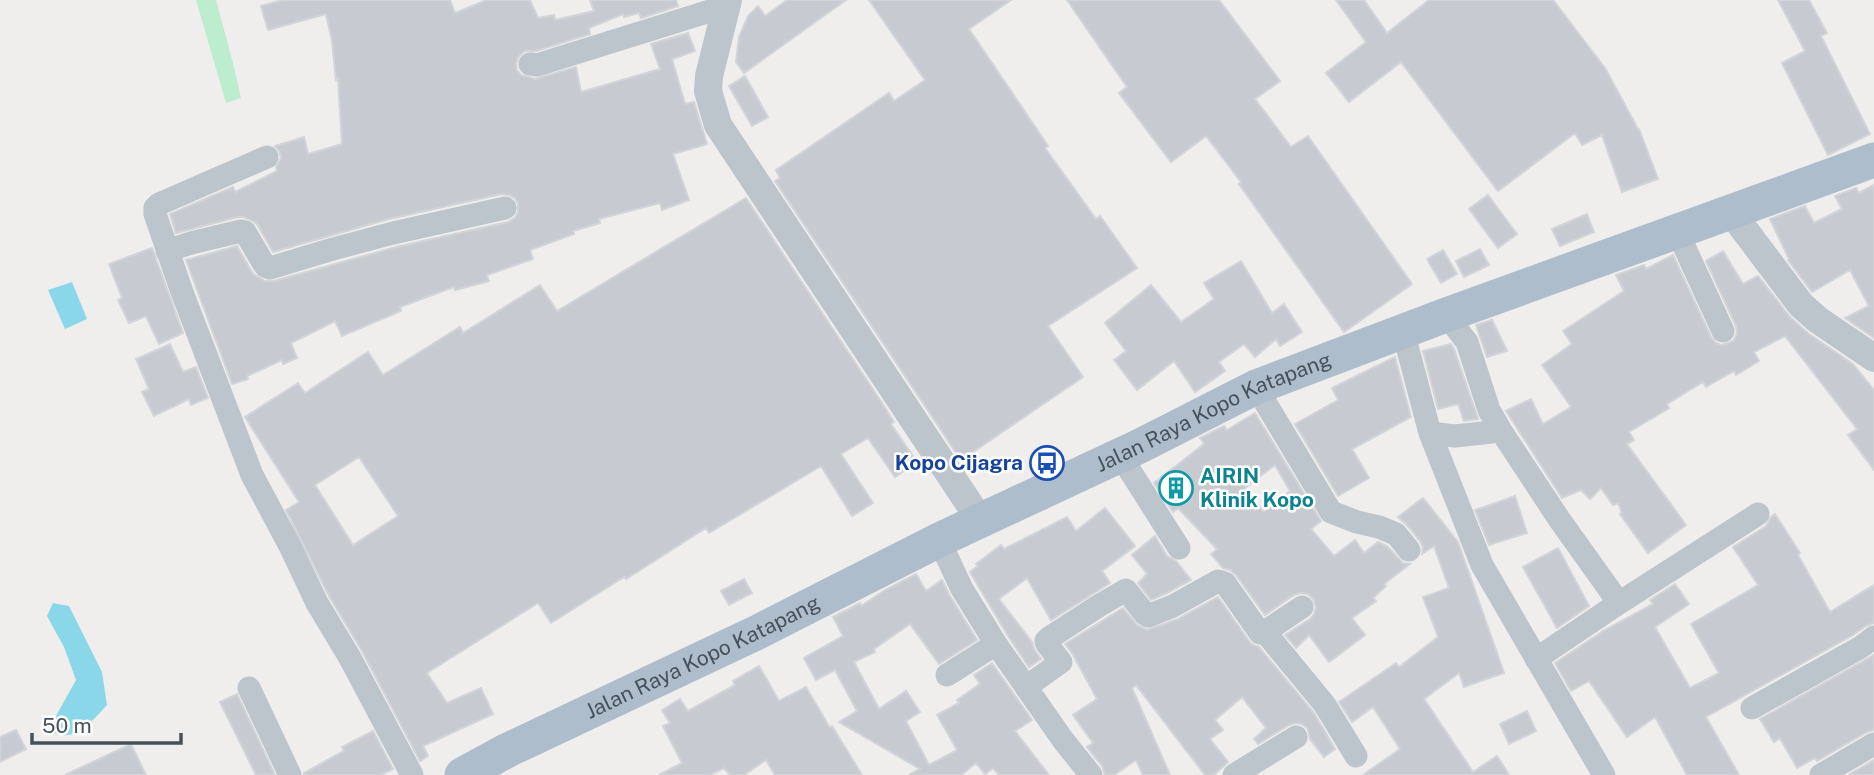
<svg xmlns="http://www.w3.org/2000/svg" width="1874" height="775" font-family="'Public Sans',sans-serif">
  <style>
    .green { fill: #bcedce }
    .water { fill: #8ad7e9 }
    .building { fill: #c7cad0; stroke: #d1d4d9; stroke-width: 2; fill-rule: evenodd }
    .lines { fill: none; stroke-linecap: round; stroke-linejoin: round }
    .minor { stroke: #bcc5cc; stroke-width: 23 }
    .tertiary { stroke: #bcc5cc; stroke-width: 28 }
    .primary { stroke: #adbdcc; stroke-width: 35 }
    .labels { text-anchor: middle; stroke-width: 5; stroke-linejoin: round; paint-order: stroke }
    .street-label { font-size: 21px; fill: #46515a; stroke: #fff }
    .transit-label { font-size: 21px; font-weight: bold; fill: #164399; stroke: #fff; text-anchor: end }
    .culture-label { font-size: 21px; font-weight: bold; fill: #0d838f; stroke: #fff; text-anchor: start }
  </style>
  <rect width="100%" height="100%" fill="#f0eded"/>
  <!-- green -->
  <path class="green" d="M196,0H216L233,63L241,98L226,103Z"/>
  <!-- water -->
  <path class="water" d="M72,282L87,319L65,329L48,290Z
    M53,603L69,606L102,672L107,705C93,720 74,744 52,732V723L76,680L64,647L47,616Z"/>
  <!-- building -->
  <path class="building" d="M283,0H450L455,13L487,0H530L538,18L554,15L555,20L594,11L590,0H676L678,6L641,18L639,13L624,17L623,14L589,28L590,34L536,51H525L519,56L516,63L517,70L521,75L535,79L576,67L581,92L660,69L651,44L688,33L695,51L672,59L685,104L694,102L707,144L673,154L689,200L662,210L660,203L599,219L600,223L573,231L574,234L530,250L533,259L487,275L489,281L455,290L454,287L424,298L400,307L401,311L342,336L335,321L291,343L297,358L283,364L282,360L247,376L248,379L232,384L186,260L237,246L253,274L265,281H274L396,247L508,222L515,218L518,212V204L515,198L509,195L502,194L389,219L273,252L257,224L253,221L244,217H238L176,233L170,214L233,187L235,192L277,171L276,167L281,158L279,151L275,146L304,137L308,154L342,144L338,79L336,80L332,41L326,14L268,30L261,6Z
    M787,0H846L744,73L736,62L739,37L748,16L758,6L765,16Z
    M869,0H1011L969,29L1048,146L1045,148L1096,219L1100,216L1137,268L1048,326L1083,377L961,460L775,181L780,178L776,170L889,93L894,101L925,80Z
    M1067,0H1219L1280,81L1255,99L1291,147L1308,136L1412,284L1344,332L1239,184L1241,182L1206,136L1171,162L1119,93L1127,87Z
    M1336,0H1364L1387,33L1429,0H1553L1605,68L1638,129H1639L1658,179L1622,192L1602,135L1582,145L1575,133L1498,191L1401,62L1349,102L1326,73L1366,42Z
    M1778,0H1809L1827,33L1821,36L1870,134L1828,155L1782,63L1805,51Z
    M745,76L768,117L752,126L729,86Z
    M1874,185V338L1845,318L1869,306L1850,270L1812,292L1788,260L1789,259L1770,219L1805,206L1814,223L1842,209L1835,196L1856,188L1859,193Z
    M1488,195L1517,234L1498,248L1469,209Z
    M746,198L878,397L894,422L891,424L917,462L895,477L868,438L841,454L873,503L852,516L821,466L709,533L706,528L626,579L624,577L551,623L538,603L427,673L447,703L481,688L493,714L423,746L428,756L420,761L362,651L329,596L286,510L299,502L245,417L298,383L305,393L368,352L383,375L460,327L463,333L540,285L557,311ZM359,457L398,516L353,545L315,485Z
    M1587,214L1594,232L1560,246L1552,229Z
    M152,248L183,333L159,344L146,316L129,323L118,300L122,298L109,264Z
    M1480,249L1489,265L1464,277L1456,261Z
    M1443,250L1457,274L1441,283L1427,259Z
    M1723,251L1743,284L1758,276L1790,317L1809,334L1853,364L1874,390V470L1848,435L1857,429L1785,336L1754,352L1759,361L1736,375L1734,371L1706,387L1703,382L1667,404L1669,408L1629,432L1634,440L1627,444L1686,525L1648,553L1620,514L1622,513L1618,503L1613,505L1601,488L1590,499L1581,490L1562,498L1506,411L1531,399L1543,424L1571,407L1542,365L1572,344L1563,331L1624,291L1616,275L1644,265L1646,269L1673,255L1711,337L1716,343L1721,345L1729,343L1734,340L1737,333L1736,326L1706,261Z
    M1241,261L1272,313L1284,304L1302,332L1280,346L1276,339L1255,357L1244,344L1219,362L1225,371L1195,392L1174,361L1137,390L1114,360L1126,351L1105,323L1151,285L1181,322L1214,299L1204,283Z
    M1492,320L1507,351L1487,357L1476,325Z
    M170,344L183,372L196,367L208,398L191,405L189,399L154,416L142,392L149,389L136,359Z
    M1451,344L1454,349L1478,419L1464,421L1458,404L1438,409L1423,351Z
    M1395,357L1411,417L1352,449L1369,478L1338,496L1295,424L1338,400L1332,388Z
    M1255,413L1321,521L1311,529L1334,556L1355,540L1364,553L1378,542L1387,546L1403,563L1410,564L1384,584L1386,586L1373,598L1376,601L1352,618L1365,635L1329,662L1309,635L1296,648L1285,635L1310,619L1314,614L1316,607L1313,599L1308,594L1300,593L1294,595L1265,615L1236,575L1230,570L1223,568L1211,554L1217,549L1178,508L1173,512L1154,483L1204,444L1200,438L1224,426L1227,430ZM1275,465L1290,491L1264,512L1245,488Z
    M1515,496L1527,533L1489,545L1475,510Z
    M1423,498L1458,542L1504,673L1464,687L1459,673L1424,699L1473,772L1497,756L1509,775H1363L1400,749L1373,707L1352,722L1339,702L1396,663L1399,667L1438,637L1423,597L1449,588L1434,546L1422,554L1423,547L1420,541L1407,525L1398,517Z
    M1105,508L1135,546L1102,571L1110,583L1051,620L1027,578L999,599L1032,642L1034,649L1041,659L1029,667L1008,636L970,572L978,566L976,564L1001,545L1004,549L1067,517L1076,531Z
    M1775,514L1800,553L1798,555L1830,612L1874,585V623L1866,626L1853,635L1706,717L1739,775H1687L1655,717L1627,737L1589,681L1571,691L1555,663L1603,631L1653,604L1650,600L1675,584L1689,604L1655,627L1690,688L1719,673L1691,624L1758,585L1733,547L1766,526L1771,517Z
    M1155,536L1167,556L1176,561L1191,580L1167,593L1151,600L1138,583L1147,574L1132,555Z
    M1558,548L1589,606L1557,628L1523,567Z
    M916,574L926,591L942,580L950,596L977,640L939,664L910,624L874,649L875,652L854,662L879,709L906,691L920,712L906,721L929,765L957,750L937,715L959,703L957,700L980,684L974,675L992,663L1032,720L1015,731L1049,775H999L993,768L985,774L976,763L961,775H909L920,769L839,722L857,711L835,670L816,680L804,658L843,636L833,617L860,603L861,606L885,590Z
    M744,579L752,593L729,605L721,591Z
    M1218,597L1249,641L1253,645L1259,647L1314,713L1335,749L1324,757L1310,739L1308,729L1302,724L1296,723L1289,725L1258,744L1254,739L1266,728L1242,697L1215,720L1223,730L1210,739L1228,762L1214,775H1205L1136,685L1132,688L1170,775H1143L1136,760L1114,775H1105L1102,766L1087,747L1093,743L1073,715L1097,699L1072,653L1065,644L1123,608L1137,625L1147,630L1178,619Z
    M1874,655V730L1867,732L1817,761L1815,758L1797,768L1780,738L1774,742L1760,719Z
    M759,666L779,701L806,687L830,728L832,726L862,775H775L766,760L744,775H730L724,768L710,775H659L682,763L663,726L670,723L662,710L680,699L688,711L735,685L733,681Z
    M237,694L275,775H256L220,702Z
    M1527,711L1536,731L1509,744L1500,724Z
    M16,730L26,749L0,762V737Z
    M373,731L393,769L381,775H304V773L344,751L342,747Z
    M131,744L146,775H65Z
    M1874,760V775H1850V774Z"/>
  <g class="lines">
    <!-- minor -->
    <path class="minor" d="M530,64L537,65L726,6
      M267,157L159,204L155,208V214L182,292L252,475L290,546L317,603L350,658L412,775
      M1678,233L1723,331
      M167,251L191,243L241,231L245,232L265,266L270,268L333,249L393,233L505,208
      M1446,315L1467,342L1489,410L1501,431L1559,519L1619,603
      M1403,331L1430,433L1482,565L1604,775
      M1256,387L1331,512L1357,522L1379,527L1396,534L1409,550
      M1430,433L1455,436L1501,431
      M1120,455L1179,548
      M939,540L962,589L996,644L1063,740L1091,775
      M1265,632L1325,705L1356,756
      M1536,659L1619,603L1758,514
      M947,675L996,644
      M1026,687L1061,662L1047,644L1046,641L1049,638L1100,605L1126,590L1145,614L1148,616L1173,606L1218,581L1225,583L1260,633H1263L1302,607
      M249,688L290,775
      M1752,708L1861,647L1874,637
      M1234,775L1296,737
      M1821,775L1874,744"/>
    <!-- tertiary -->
    <path class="tertiary" d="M728,0L709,76L708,91L718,125L980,520
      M1731,212L1801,305L1818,320L1874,358"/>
    <!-- primary -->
    <path class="primary" id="s1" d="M462,775L508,750L760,631L939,540L1140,446L1256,387L1446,315L1874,160"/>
  </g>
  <!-- icons -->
  <defs>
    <g id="bus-ring" transform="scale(1.75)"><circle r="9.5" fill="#fff" stroke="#1a4fb4" stroke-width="1.5"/><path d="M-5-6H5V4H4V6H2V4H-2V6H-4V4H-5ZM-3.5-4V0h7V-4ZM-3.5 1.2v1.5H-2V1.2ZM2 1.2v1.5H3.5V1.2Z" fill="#1a4fb4"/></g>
    <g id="building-ring" transform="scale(1.75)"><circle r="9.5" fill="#fff" stroke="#0f9aa8" stroke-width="1.5"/><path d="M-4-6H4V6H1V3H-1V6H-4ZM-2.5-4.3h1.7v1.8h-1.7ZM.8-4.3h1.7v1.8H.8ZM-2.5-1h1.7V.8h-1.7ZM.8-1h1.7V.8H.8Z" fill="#0f9aa8"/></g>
  </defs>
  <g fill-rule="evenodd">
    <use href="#bus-ring" x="1047" y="463"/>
    <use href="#building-ring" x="1176" y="488"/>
  </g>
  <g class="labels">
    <!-- street labels -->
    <g class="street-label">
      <text dy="7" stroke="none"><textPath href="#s1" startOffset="835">Jalan Raya Kopo Katapang</textPath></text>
      <text dy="7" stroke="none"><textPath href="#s1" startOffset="268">Jalan Raya Kopo Katapang</textPath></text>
    </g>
    <!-- transit labels -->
    <g class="transit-label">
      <text x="1023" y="470">Kopo Cijagra</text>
    </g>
    <!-- culture labels -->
    <g class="culture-label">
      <text x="1200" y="483">AIRIN<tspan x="1200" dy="24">Klinik Kopo</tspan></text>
    </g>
  </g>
  <!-- scale -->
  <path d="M32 733v10h149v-10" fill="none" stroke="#46515a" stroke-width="3.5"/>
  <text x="42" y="733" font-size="21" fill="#46515a" stroke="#ffffff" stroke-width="5" paint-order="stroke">50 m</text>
</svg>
